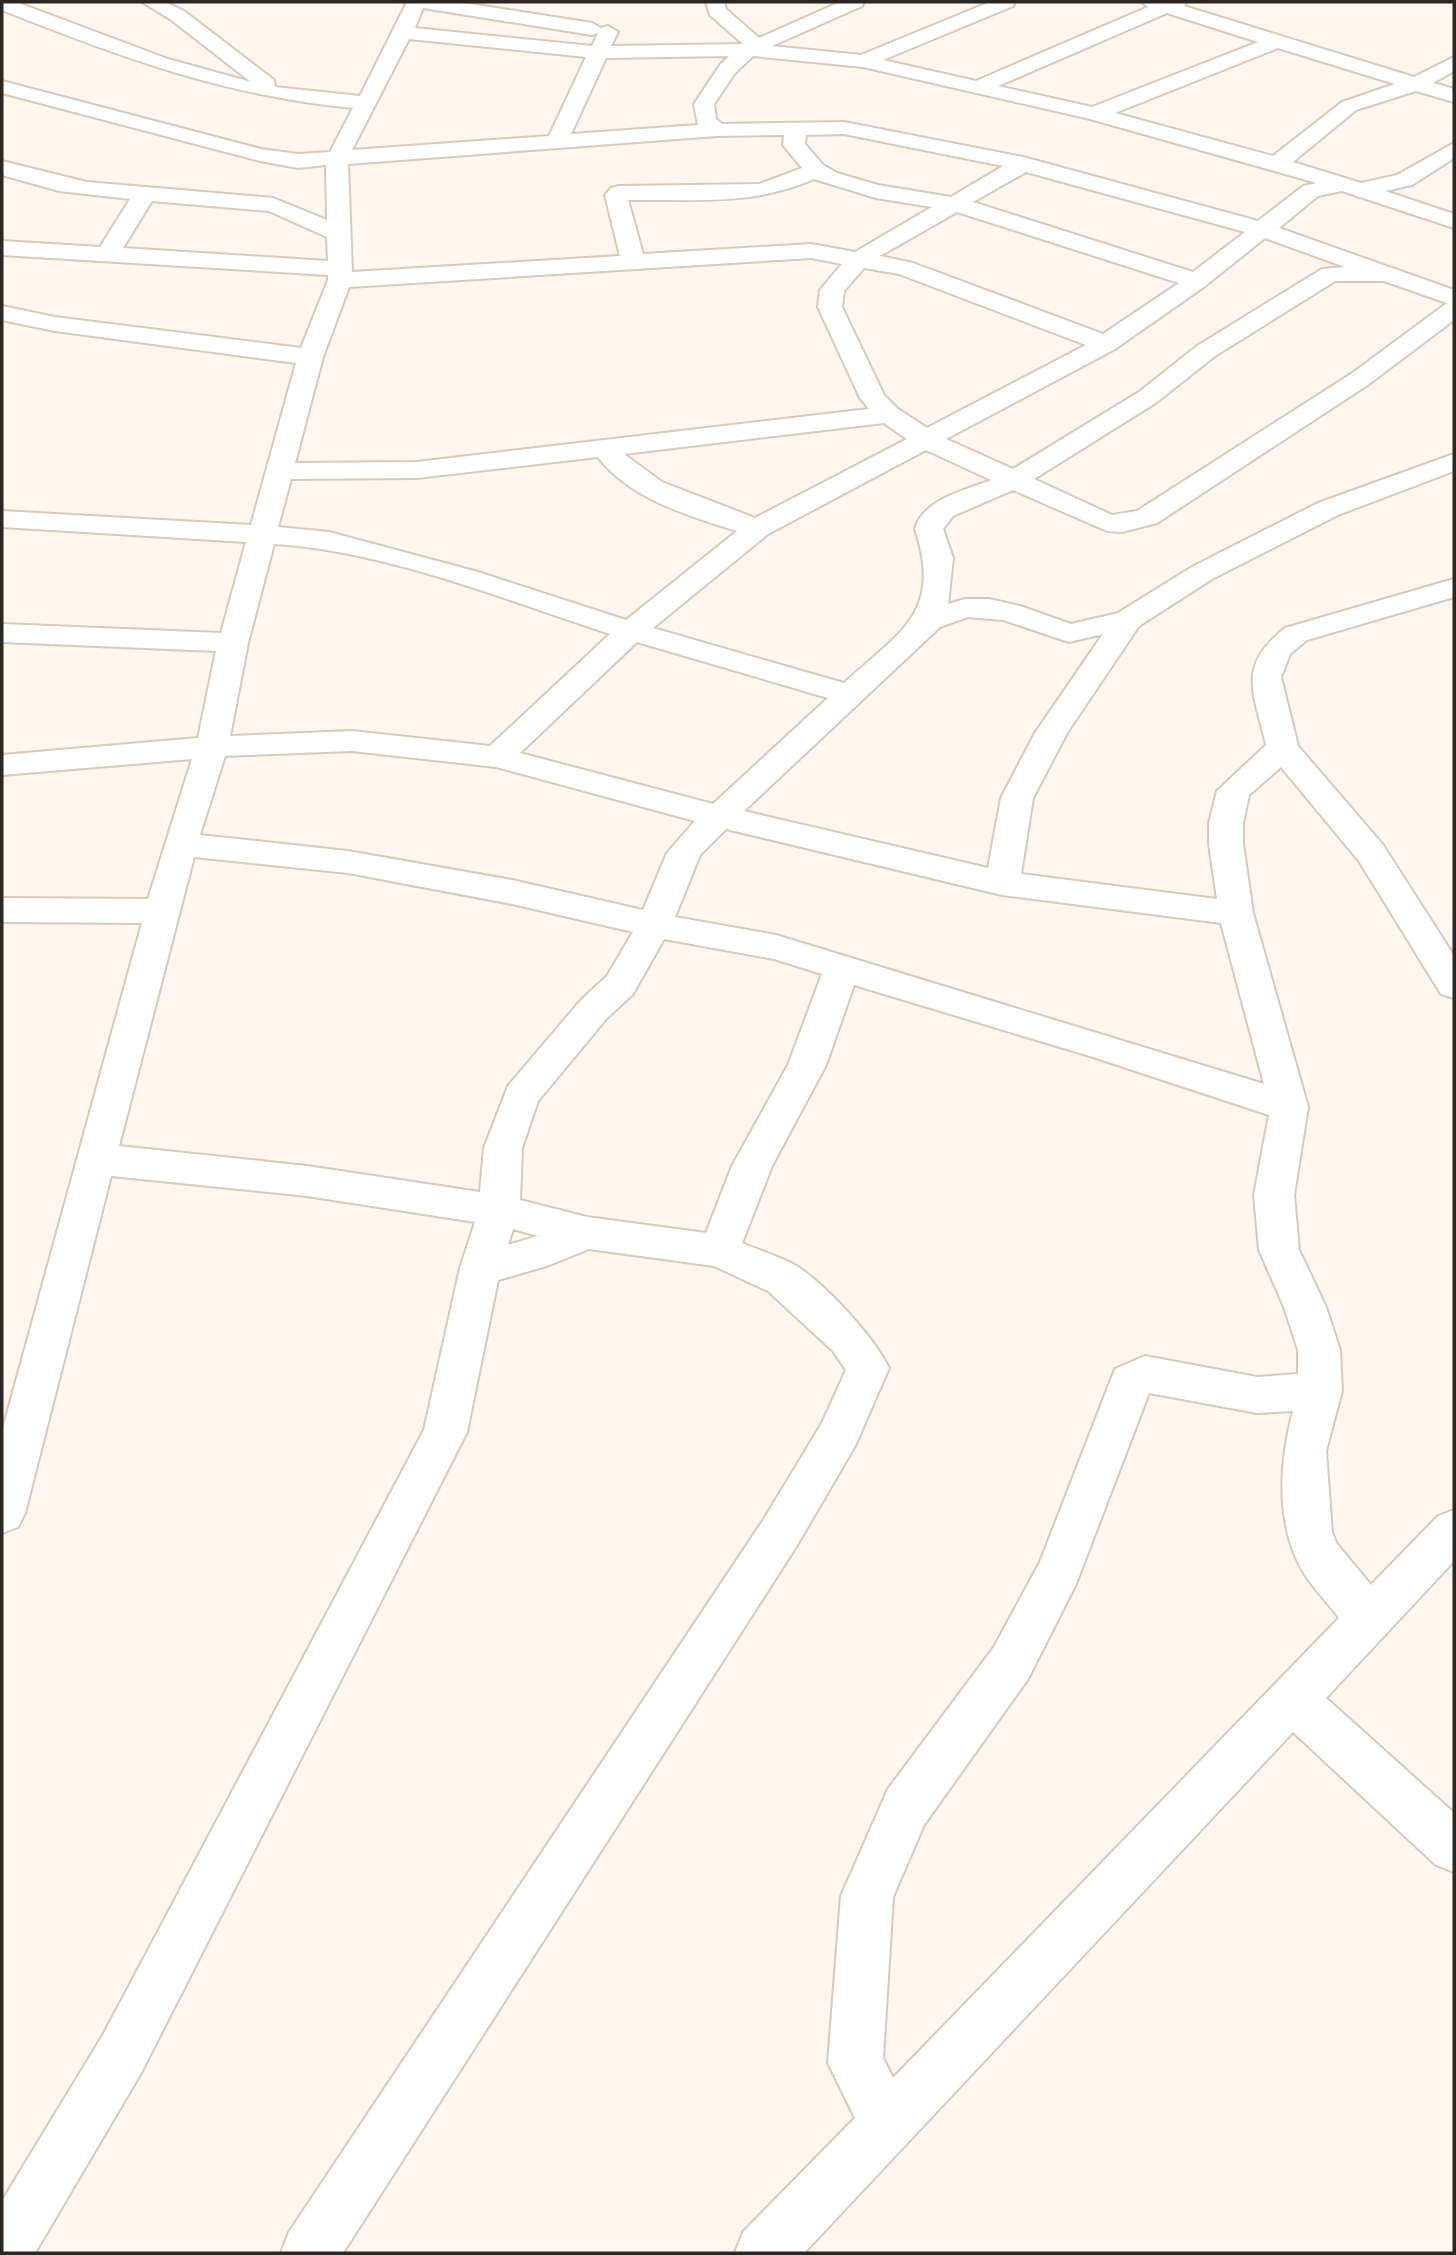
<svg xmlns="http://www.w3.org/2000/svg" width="1456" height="2255" font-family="Figtree,sans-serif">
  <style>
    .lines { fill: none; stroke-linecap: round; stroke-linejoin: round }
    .minor-casing { stroke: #d7cabd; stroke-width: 4 }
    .minor { fill: #fff; fill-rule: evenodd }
  </style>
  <rect width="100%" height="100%" fill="#fff6ef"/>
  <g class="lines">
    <!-- minor casing -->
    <g class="minor-casing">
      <path id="minor" d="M2,2H16L168,59L251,82L170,19L142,2H165L184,11L274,80L275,87L360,96L407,2H458L592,23L601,28L608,26L618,32L611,46L743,44L710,15L706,2H724L726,9L759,38L840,2H864L862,6L772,46L861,55L990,2H1015L1013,6L883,60L976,81L1148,7L1142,2H1186L1184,6L1414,77L1454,57V71L1433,83L1454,89V102L1416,91L1356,110L1293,162L1361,183L1397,175L1454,143V158L1412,185L1385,191L1454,214V228L1342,191L1318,196L1279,228L1454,290V320L1369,384L1157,523L1122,532L1107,531L1013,490L953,516L943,529L953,558L948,604L965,599H989L1020,606L1071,624L1118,613L1192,567L1318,503L1454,454V471L1338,515L1212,579L1139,626L1067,733L1033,798L1021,874L1217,899L1209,844V823L1217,791L1266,745C1254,692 1236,667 1285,628L1454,579V597L1307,640L1290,654L1281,677L1298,746L1383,845L1454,956V998L1441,994L1359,861L1281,767L1249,795L1243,823V844L1253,913L1308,1107L1294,1195L1299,1250L1326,1307L1340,1350L1342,1391L1326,1451L1332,1533L1337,1544L1371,1585L1438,1516L1454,1510V1561L1326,1698L1454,1813V1872L1436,1865L1293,1732L804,2253H735L743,2232L855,2118L828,2063L841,1896L888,1789L994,1647L1040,1562L1115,1369L1145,1356L1257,1377L1298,1374V1350L1284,1307L1259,1250L1254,1195L1269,1115L1093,1057L854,985L826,1065L772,1166L742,1243C760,1251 782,1257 798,1267C828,1287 873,1336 889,1368L855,1446L796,1547L343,2253H281L289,2232L764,1519L822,1423L846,1370L833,1351L768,1291L714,1266L589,1249L547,1266L498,1280L467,1432L141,2073L35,2253H2V2201L103,2035L424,1430L460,1268L475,1222L307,1196L111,1176L25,1513L18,1527L2,1533V1432L142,923L2,922V898L148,899L192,759L2,775V755L198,738L216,651L2,642V624L221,633L246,542L2,527V511L251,525L296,363L55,331L2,320V306L55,317L301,348L328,280V275L2,255V241L100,247L130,199L59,191L2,175V161L87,182L273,198L327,220L326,165L298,168L260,161L2,93V81L261,149L298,154L330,152L353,108C225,96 120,57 2,10ZM423,8L592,35L598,33L592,46L415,28ZM1167,13L1258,42L1092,107L998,86ZM409,39L586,57L549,136L352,150ZM1278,48L1395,84L1342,102L1273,156L1115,113ZM729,56L720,65L694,104L698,125L571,134L606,58ZM753,56L863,67L1090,119L1317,183L1303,186L1258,221L1023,157L844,122L722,124L716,119L714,104L735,73ZM844,134L1003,166L951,197L878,185L837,173L823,165L805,144L806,135ZM784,135L783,145L802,168L759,184L619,186L611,188L605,195L620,256L352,272L348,164L717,136ZM1026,172L1245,232L1193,272L973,202ZM814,179L876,198L932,207L855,252L811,244L643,254L628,200C694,199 753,206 814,179ZM152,201L269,211L327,237L328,261L123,248ZM957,212L1179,283L1103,334L913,263L880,256ZM1265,238L1345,267L1322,269L1197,346L1139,392L1013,469L946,439L1115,349L1205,286ZM811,258L842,264L820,290L818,307L860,398L869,409L417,462L295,463L323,357L349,287ZM864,268L899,274L1086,345L927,428L898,409L884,395L842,307L844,291ZM1335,281H1384L1447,303L1351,374L1137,511L1112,515L1034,479L1157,402L1215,356ZM884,423L907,439L755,518L662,482L624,454ZM926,450L991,480C966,490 923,499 915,529C943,613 900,632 844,683L653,628L768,534ZM598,457C630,499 689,516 737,531L626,620L478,572L329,532L278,527L291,479L417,478ZM274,544C382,550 507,600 610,634L490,746L352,731L230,736L248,643ZM968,617L1003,620L1069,642L1103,634L1035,733L1001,798L988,868L744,811L940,627ZM637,642L828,698L713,804L520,753ZM352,751L496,767L695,821L667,853L643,910L512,880L348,851L200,835L225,756ZM726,829L1002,895L1221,923L1264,1084L776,935L675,917L700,855ZM194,857L348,873L512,904L633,932L607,976L581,1000L508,1086L484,1148L480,1192L307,1166L119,1146ZM664,939L774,959L822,974L788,1065L732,1166L706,1233L587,1217L520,1200L522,1148L538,1101L607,1018L633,994ZM513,1229L538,1236L508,1245ZM1149,1393L1257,1413L1293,1411C1279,1463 1275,1527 1305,1575C1315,1590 1328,1603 1339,1618L893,2078L883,2058L893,1897L924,1825L1028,1679L1076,1584Z"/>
    </g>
    <!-- minor -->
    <use href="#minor" class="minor"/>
  </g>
  <!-- border -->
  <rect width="1456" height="2255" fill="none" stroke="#2c2722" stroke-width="7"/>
</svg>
